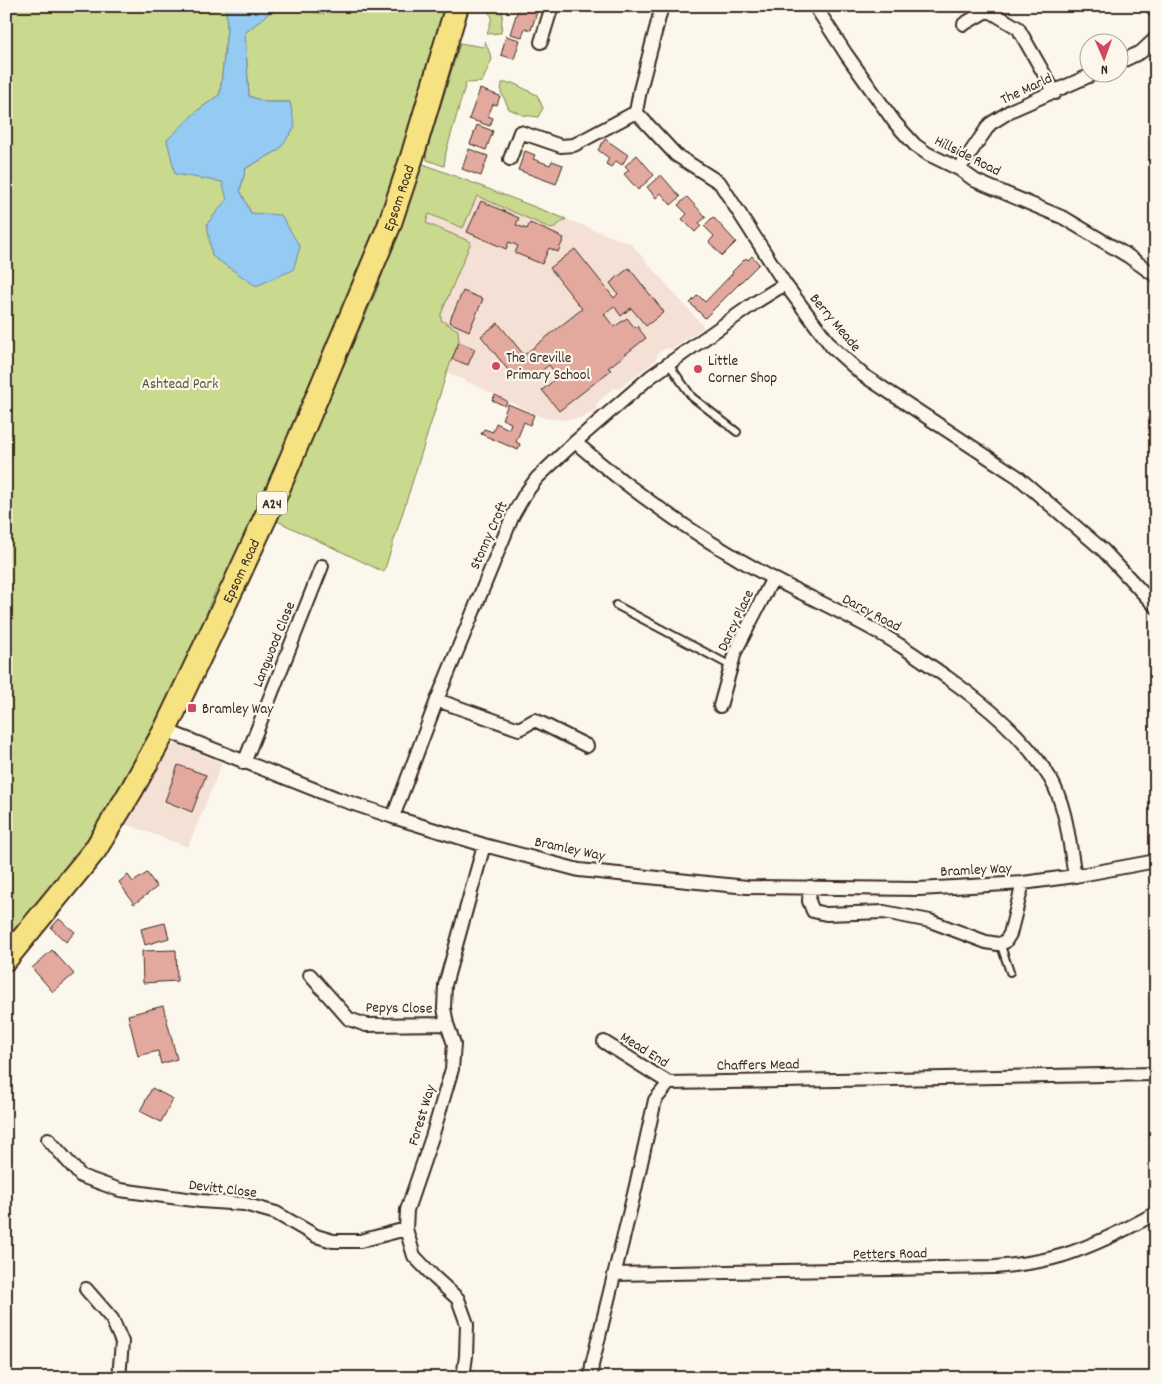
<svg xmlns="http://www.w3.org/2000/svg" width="1162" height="1384" font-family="Dekko,sans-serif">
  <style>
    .built { fill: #f4e0d5 }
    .green { fill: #c9d98d; stroke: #828256 }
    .water { fill: #95caf3; stroke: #718a9e }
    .building { fill: #e3a99f; stroke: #3b2a1e }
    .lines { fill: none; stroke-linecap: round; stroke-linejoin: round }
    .lane-casing { stroke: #3b2a1e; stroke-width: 10 }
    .street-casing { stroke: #3b2a1e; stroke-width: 16 }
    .highway-casing { stroke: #3b2a1e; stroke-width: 26 }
    .lane { stroke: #fbf7ec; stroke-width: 6 }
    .street { stroke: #fbf7ec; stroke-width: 12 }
    .highway { stroke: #f7e281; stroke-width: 22 }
    .poi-dot { fill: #d1495b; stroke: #fbf7ec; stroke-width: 2 }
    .labels { text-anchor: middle; stroke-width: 4.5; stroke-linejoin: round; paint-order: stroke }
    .shield { fill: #fbf7ec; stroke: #75685c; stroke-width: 1 }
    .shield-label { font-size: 14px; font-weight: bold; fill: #3b2a1e }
    .street-label { font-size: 15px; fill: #3b2a1e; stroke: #fbf7ec }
    .poi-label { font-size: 15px; fill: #3b2a1e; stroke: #fbf7ec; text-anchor: start }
    .park-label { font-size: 15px; fill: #5e563a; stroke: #fbf7ec }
  </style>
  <rect width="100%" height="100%" fill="#fbf7ec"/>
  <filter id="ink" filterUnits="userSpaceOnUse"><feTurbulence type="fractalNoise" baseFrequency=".02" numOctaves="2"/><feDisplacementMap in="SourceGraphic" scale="10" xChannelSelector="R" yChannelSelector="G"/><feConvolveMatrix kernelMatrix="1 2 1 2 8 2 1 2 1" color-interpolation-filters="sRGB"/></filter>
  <g filter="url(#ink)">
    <!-- built -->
    <path class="built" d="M421,163L631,244L704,327L672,349L666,348L657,354L656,360L619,389L613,388L596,404L597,409L582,418L561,420L544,418L447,372L384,572L376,292Z
      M177,744L222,763L188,847L120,822L161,750Z"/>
    <!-- green -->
    <path class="green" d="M6,6H226L227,29L220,94L197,111L175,174L222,181L228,199L207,224L251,213L240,190L246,168L279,150L290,102H265L249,96L245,33L277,6H290L324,14L329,6H448L406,143L360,272L228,582L216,590L208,608L203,635L164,715L105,815L57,881L6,943Z
      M484,6H503L501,33L487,34L492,17Z
      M485,41L492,59L482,82L466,83L446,152L444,166L427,160L426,153L460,43L483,47Z
      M502,83H513L537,95L543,108L538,117L523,115L509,109L501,92Z
      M421,163L566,219L552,229L477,196L463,228L429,214L426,223L471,242L441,314V320L458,330L459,342L447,372L384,572L275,520L376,292Z"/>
    <!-- water -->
    <path class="water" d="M226,6H277L245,33L249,96L265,102H290L295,127L279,150L246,168L240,190L251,213L281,215L300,247L293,270L256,286L212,256L207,224L227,199L222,182L175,174L167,140L197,111L220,94L227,29Z
      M290,6H329L324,14Z"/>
    <!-- building -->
    <path class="building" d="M519,6H539L531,30L525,28L522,37L510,34Z
      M506,36L520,40L514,59L501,55Z
      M480,89L500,96L497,105L493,104L488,116L493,118L490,126L469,119Z
      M477,125L493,131L486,150L470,144Z
      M605,139L628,155L622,165L616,161L611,167L606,164L609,158L598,150Z
      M469,149L488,156L481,176L462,169Z
      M525,151L535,155L533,159L550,165L552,161L563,165L556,184L518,170Z
      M637,155L654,175L638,190L624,174L629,170L625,166Z
      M661,175L680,197L671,205L661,193L656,198L647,187Z
      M687,197L706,217L699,223L701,226L695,232L682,219L687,214L678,205Z
      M481,201L519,218L516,225L527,229L530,223L564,238L558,252L549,248L542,264L515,253L518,246L509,242L506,249L467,232Z
      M713,217L736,242L722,256L709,242L714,236L704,226Z
      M575,249L614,298L618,294L610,283L629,268L664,312L646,326L631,308L621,316L614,306L604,314L614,327L627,318L635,328L637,326L646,338L608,368L611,370L559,411L542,390L558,377L549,365L530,380L524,374L516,380L481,336L498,323L524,355L582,309L550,268Z
      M752,256L759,264L705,318L690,303L698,295L705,302L733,273L732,272L746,258L748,260Z
      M463,291L483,299L469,331L449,322Z
      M459,342L475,349L468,365L452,359Z
      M495,395L507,401L505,406L492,400Z
      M508,404L534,415L530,425L524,422L516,442L520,444L518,450L481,434L484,429L493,432L496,423L509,429L511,423L502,419Z
      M178,765L206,775L192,812L165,801Z
      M147,873L157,887L134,904L119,882L128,875L133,882Z
      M59,919L75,932L66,942L51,928Z
      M165,923L169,938L145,945L141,929Z
      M52,950L74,974L53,992L32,968Z
      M176,950L177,981L143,983L142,951Z
      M163,1006L177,1059L161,1064L158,1051L138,1056L128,1015Z
      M152,1088L173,1099L161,1122L140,1111Z"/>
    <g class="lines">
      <!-- lane casing -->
      <g class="lane-casing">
        <path id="lane" d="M668,363L692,397L737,432
          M616,605L731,666
          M1000,943L1010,972"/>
      </g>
      <!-- street casing -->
      <g class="street-casing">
        <path id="street" d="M662,6L640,90L636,112L676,155L720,183L785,284L832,347L863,375L1018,477L1103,550L1156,607
          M815,6L846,54L895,123L915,145L928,154L959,169L976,181L1064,218L1128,256L1156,276
          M1152,6L1156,12
          M964,24L988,10L1018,28L1055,93
          M541,42L552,6
          M1120,62L1141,52L1156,38
          M510,159L520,132L561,146L574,145L636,112
          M959,169L990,124L1012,110L1098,72
          M575,442C636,495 703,541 774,579C816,601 861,620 901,646C917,656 932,667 948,678C987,706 1024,736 1050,778C1067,807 1069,843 1075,876
          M437,700L519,729L535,720L587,746
          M720,706L735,652L773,578
          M165,730L336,798L393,817L484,845L579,870L747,887L919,889L1023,883L1075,876L1156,861
          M244,763L322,566
          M393,817L437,700L513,515L525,494L537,478L575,442L650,377L756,302L785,284
          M810,887L809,901L813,911L826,914L884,912L930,921L986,942L998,944L1005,942L1010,934L1023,883
          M310,975L349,1019L366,1025L447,1024
          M604,1042L669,1083
          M48,1139L81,1176L120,1190L201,1201L244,1204L276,1213L316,1236L333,1241H360L406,1229
          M614,1274L995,1267C1018,1265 1041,1262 1064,1255C1095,1245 1127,1229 1156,1213
          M86,1289L112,1319L122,1342L119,1378
          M463,1378L466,1356L467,1324L458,1299L434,1277L414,1256L406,1229L407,1210L432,1137L452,1069L454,1044L447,1024L444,1008L445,985L484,845
          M591,1378L592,1365L635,1190L655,1100L669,1083L1156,1074"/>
      </g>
      <!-- highway casing -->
      <g class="highway-casing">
        <g id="highway">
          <path id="s1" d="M6,959L95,850L131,791L165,730L235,583L274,499L389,226L412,157L457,6"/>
        </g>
      </g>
      <!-- lane -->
      <use href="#lane" class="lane"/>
      <!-- street -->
      <use href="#street" class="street"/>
      <!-- highway -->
      <use href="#highway" class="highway"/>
    </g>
  </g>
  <!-- markers -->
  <g class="poi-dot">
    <circle cx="496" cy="366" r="5"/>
    <circle cx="698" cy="369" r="5"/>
    <rect x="187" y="703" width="10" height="10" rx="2.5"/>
  </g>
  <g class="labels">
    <!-- shield labels -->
    <rect class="shield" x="257" y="491.5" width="30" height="23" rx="4"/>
    <g class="shield-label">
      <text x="272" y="508">A24</text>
    </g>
    <!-- street labels -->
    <g class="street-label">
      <text transform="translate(1026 88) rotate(-25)" y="5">The Marld</text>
      <text transform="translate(968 155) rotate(27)" y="5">Hillside Road</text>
      <text dy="5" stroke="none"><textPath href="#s1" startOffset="861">Epsom Road</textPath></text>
      <text transform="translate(836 322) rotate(50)" y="5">Berry Meade</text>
      <text transform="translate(488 535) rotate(-66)" y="5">Stonny Croft</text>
      <text dy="5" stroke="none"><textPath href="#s1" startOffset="456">Epsom Road</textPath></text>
      <text transform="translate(872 612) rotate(28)" y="5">Darcy Road</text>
      <text transform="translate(735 620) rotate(-65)" y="5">Darcy Place</text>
      <text transform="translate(273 644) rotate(-68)" y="5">Langwood Close</text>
      <text transform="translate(570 848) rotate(12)" y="5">Bramley Way</text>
      <text transform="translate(976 869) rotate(-3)" y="5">Bramley Way</text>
      <text transform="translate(399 1007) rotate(1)" y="5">Pepys Close</text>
      <text transform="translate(645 1049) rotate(32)" y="5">Mead End</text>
      <text transform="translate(758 1064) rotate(-1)" y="5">Chaffers Mead</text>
      <text transform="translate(421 1115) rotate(-73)" y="5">Forest Way</text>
      <text transform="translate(223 1188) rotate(7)" y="5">Devitt Close</text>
      <text transform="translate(890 1253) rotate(-1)" y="5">Petters Road</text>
    </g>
    <!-- poi labels -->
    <g class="poi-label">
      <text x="506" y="362">The Greville<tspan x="506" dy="17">Primary School</tspan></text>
      <text x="708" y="365">Little<tspan x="708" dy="17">Corner Shop</tspan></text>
      <text x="202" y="713">Bramley Way</text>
    </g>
    <!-- park labels -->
    <g class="park-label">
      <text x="180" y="388">Ashtead Park</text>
    </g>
  </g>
  <!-- margin -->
  <rect width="1162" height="1384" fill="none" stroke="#fbf7ec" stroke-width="25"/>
  <rect x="12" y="12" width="1137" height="1359" fill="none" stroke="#3b2a1e" stroke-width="2" filter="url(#ink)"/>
  <!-- north arrow -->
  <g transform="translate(1104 58) rotate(178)"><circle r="24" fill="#fbf7ec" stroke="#aea59a"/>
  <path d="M0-4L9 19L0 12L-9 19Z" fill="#d1495b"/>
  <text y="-8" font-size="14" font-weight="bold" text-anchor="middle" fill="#3b2a1e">N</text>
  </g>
</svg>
